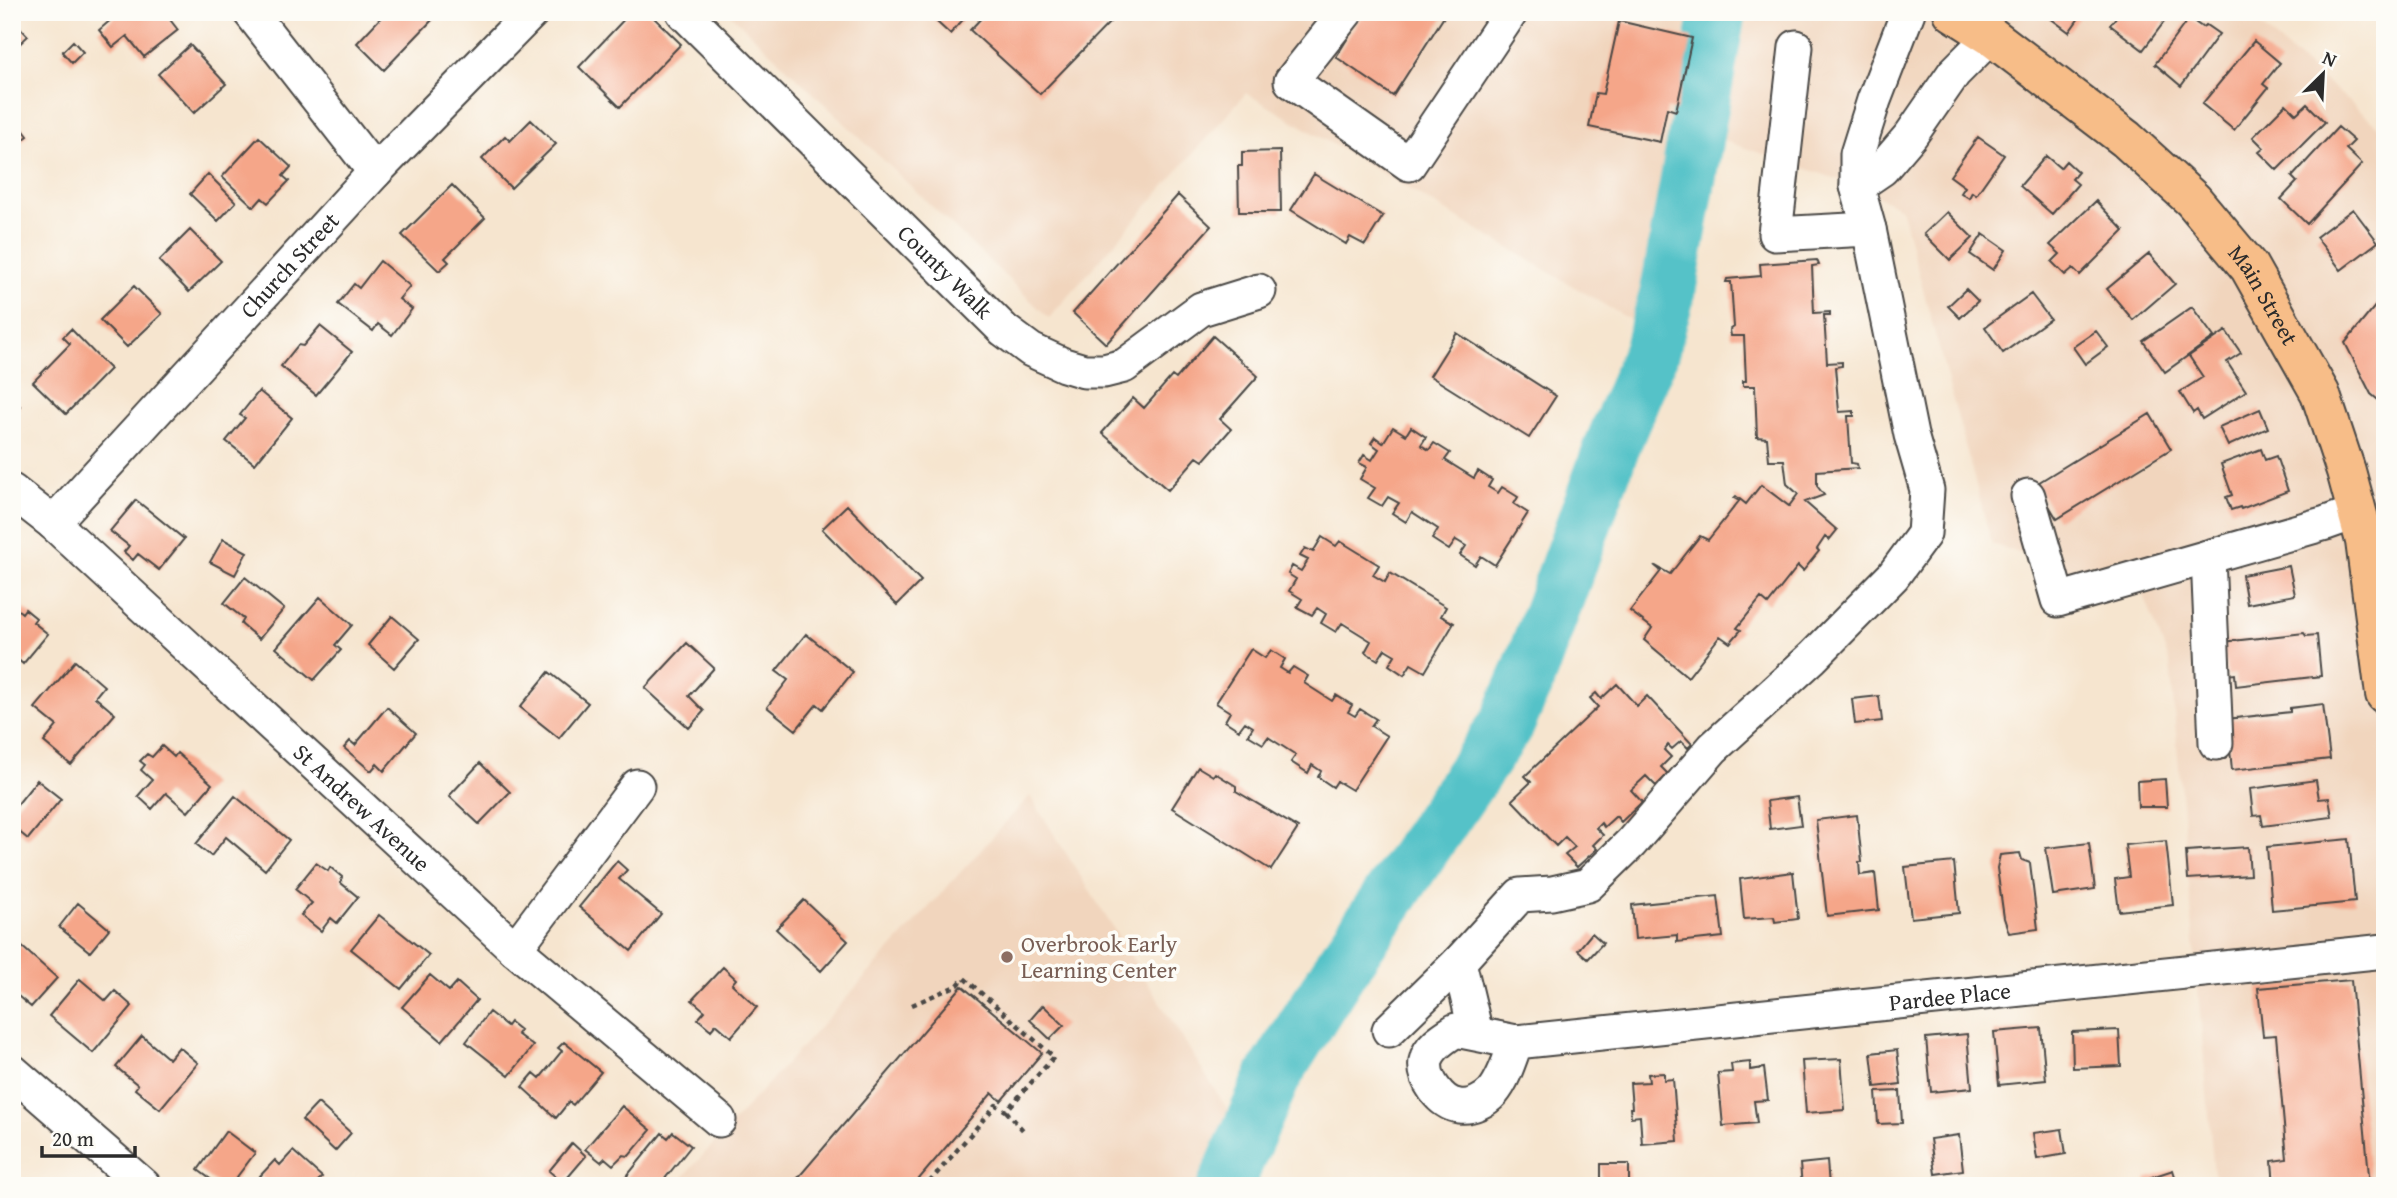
<svg xmlns="http://www.w3.org/2000/svg" width="2397" height="1198" font-family="'Gentium Book Plus',serif">
  <style>
    .built { fill: #f1d5bd }
    .lines { fill: none; stroke-linecap: round; stroke-linejoin: round }
    .river { stroke: #54c2c8; stroke-width: 56 }
    .building { fill: #f5a689 }
    .minor-casing { stroke: #494744; stroke-width: 37 }
    .major-casing { stroke: #494744; stroke-width: 42 }
    .path { stroke: #494744; stroke-width: 4.5; stroke-dasharray: 5 5; stroke-linecap: butt }
    .minor { stroke: #fff; stroke-width: 33 }
    .major { stroke: #f7bd88; stroke-width: 38 }
    .education-dot { fill: #8d6e63; stroke: #fdfcf7; stroke-width: 2.5 }
    .labels { text-anchor: middle; stroke-width: 7; stroke-linejoin: round; paint-order: stroke }
    .street-label { font-size: 23px; fill: #2b2b2b; stroke: #fdfcf7 }
    .education-label { font-size: 23px; fill: #785e54; stroke: #fdfcf7; text-anchor: start }
  </style>
  <rect width="100%" height="100%" fill="#fdfcf7"/>
  <filter id="ink" filterUnits="userSpaceOnUse"><feTurbulence type="fractalNoise" baseFrequency=".0143" numOctaves="2"/><feDisplacementMap in="SourceGraphic" scale="14" xChannelSelector="R" yChannelSelector="G"/><feConvolveMatrix kernelMatrix="1 2 1 2 8 2 1 2 1" color-interpolation-filters="sRGB"/></filter>
  <filter id="wash" filterUnits="userSpaceOnUse"><feTurbulence type="fractalNoise" baseFrequency=".00686" numOctaves="4" result="noise"/><feDisplacementMap in="SourceGraphic" scale="28" xChannelSelector="R" yChannelSelector="G"/><feGaussianBlur stdDeviation="1.57" result="paint"/><feColorMatrix in="noise" values="0 0 0 0 0 0 0 0 0 0 0 0 0 0 0 0 0 1.4 0 .05"/><feComposite in="paint" operator="in"/></filter>
  <g filter="url(#wash)">
    <rect width="100%" height="100%" fill="#f6e5cf"/>
    <!-- built -->
    <path class="built" d="M728,12H2244L2385,132V1186H2215L2170,663L2143,593L1992,544L1901,208L1857,186L1675,124L1644,328L1246,93L1049,318Z
      M1030,796L1232,1117L1205,1174L1196,1186H675Z"/>
    <g class="lines">
      <!-- river -->
      <path class="river" d="M1225,1186L1274,1075L1341,968L1507,724L1527,678L1613,444L1651,352L1668,291L1718,12"/>
    </g>
    <g id="blocks">
      <!-- building -->
      <path class="building" d="M120,12H164L178,30L144,57L127,36L113,47L99,30Z
        M386,12H432L430,15L434,18L384,70L357,43Z
        M631,12H648L681,44L620,107L579,67Z
        M926,12H970L950,34Z
        M987,12H1115L1117,15L1040,94L970,30Z
        M1364,12H1447L1393,96L1336,57Z
        M2042,12H2070L2079,18L2069,32Z
        M2120,12H2168L2170,14L2143,50L2110,25Z
        M2189,18L2202,27L2206,25L2219,34L2181,86L2155,64Z
        M12,19L28,36L12,51Z
        M1619,21L1692,38L1676,111L1667,108L1660,142L1589,127L1596,93L1603,94Z
        M73,41L83,52L72,63L62,52Z
        M2254,41L2280,63L2263,84L2268,88L2234,130L2202,104Z
        M190,45L226,84L194,113L158,74Z
        M2286,104L2296,114L2307,104L2325,122L2277,170L2259,152L2264,148L2253,137Z
        M12,115L28,136L12,148Z
        M531,120L556,144L511,188L482,159L505,136L510,141Z
        M2338,127L2354,141L2346,149L2362,164L2307,224L2281,199L2297,182L2292,177Z
        M259,137L291,167L283,176L289,181L268,203L262,198L254,207L222,177Z
        M1978,137L2004,155L1976,195L1972,192L1969,198L1961,193L1965,187L1950,176Z
        M1280,151L1281,212H1239L1238,166H1242V152Z
        M2046,156L2060,168L2066,161L2078,172L2072,179L2078,184L2052,214L2020,186Z
        M208,174L236,202L218,221L190,194Z
        M1314,174L1383,216L1365,245L1350,237L1346,244L1291,210Z
        M452,185L485,218L445,258L449,262L439,271L402,235Z
        M1178,195L1211,226L1106,344L1073,313Z
        M2096,201L2124,231L2080,275L2073,268L2065,275L2052,262L2060,254L2050,245Z
        M2353,209L2378,242L2341,270L2316,237Z
        M1947,212L1973,238L1950,260L1924,234Z
        M190,230L221,261L189,292L159,261Z
        M1983,234L2006,250L1993,270L1970,254Z
        M2149,254L2175,284L2133,320L2107,289Z
        M1817,260L1819,265L1812,266L1814,313L1830,312V315H1824L1827,363L1842,362V366L1835,367L1839,412L1854,411V416H1848L1851,463L1857,464L1858,468L1817,471V486L1824,495L1805,502L1837,530L1829,540L1825,537L1817,549L1819,551L1803,571L1798,566L1768,604L1761,598L1737,628L1741,630L1730,643L1720,636L1688,677L1644,640L1652,628L1630,611L1661,571L1654,565L1670,574L1700,536L1708,540L1739,501L1734,498L1736,496L1746,504L1761,485L1789,506L1798,494L1787,484L1784,460H1769L1767,438L1757,437L1755,386H1743V381H1746L1744,336H1731L1730,330L1734,327L1731,282H1726L1727,279L1761,276L1760,264Z
        M380,261L410,286L399,299L412,309L392,335L378,324L373,331L338,304L354,284L359,288Z
        M134,286L162,314L127,347L100,320Z
        M1966,289L1978,301L1960,318L1948,306Z
        M2031,294L2050,319L2003,353L1985,327Z
        M2385,294V402L2383,404L2371,394L2345,343Z
        M2192,307L2214,337L2165,372L2143,341Z
        M320,326L352,352L316,395L281,366L298,345L303,346Z
        M71,329L110,369L66,414L33,382L70,344L63,337Z
        M2096,331L2108,347L2085,364L2073,347Z
        M2226,331L2241,353L2227,362L2246,391L2202,419L2197,410L2193,413L2180,392L2203,377L2189,356Z
        M1457,333L1556,396L1529,438L1430,376Z
        M1213,336L1258,376L1220,419L1231,429L1203,461L1197,457L1168,490L1102,433L1133,398L1144,408L1172,376L1176,379Z
        M259,391L292,418L255,464L226,441L245,418L240,415Z
        M12,399L20,406L12,415Z
        M2260,409L2268,428L2228,446L2219,427Z
        M2150,414L2171,449L2057,519L2036,484Z
        M1393,427L1406,435L1411,427L1426,437L1421,445L1429,450L1434,443L1450,453L1445,460L1474,478L1478,471L1492,480L1488,487L1498,493L1502,487L1518,497L1514,504L1528,513L1495,565L1481,556L1475,565L1460,555L1466,546L1456,540L1449,550L1432,539L1438,529L1412,512L1406,522L1392,513L1399,503L1388,497L1382,506L1368,498L1375,488L1360,479L1367,467L1359,463L1364,455L1372,460L1379,449L1371,443L1375,437L1383,443Z
        M2261,449L2265,460L2276,456L2288,491L2241,509L2240,507L2231,510L2226,497L2232,495L2221,464Z
        M136,500L184,539L159,570L138,554L133,560L124,552L129,546L110,531Z
        M847,505L921,581L897,605L822,529Z
        M1322,537L1336,546L1340,541L1379,565L1373,575L1385,582L1390,573L1446,607L1441,616L1454,623L1425,672L1411,664L1404,675L1389,665L1395,655L1385,649L1378,660L1365,652L1371,641L1342,623L1336,632L1321,623L1326,614L1317,608L1312,615L1297,607L1302,599L1289,591L1296,579L1288,574L1292,566L1301,571L1308,560L1300,556L1305,548L1313,552Z
        M223,539L247,552L235,575L210,562Z
        M2289,566L2295,595L2247,604L2242,575Z
        M245,577L284,609L259,639L241,624L244,619L224,603Z
        M320,597L352,625L335,645L341,650L314,680L276,648Z
        M12,605L22,613L25,609L36,618L33,622L48,634L23,664L16,658L12,663Z
        M392,616L419,639L394,668L368,645Z
        M2304,633L2306,636L2317,635L2321,676L2236,686L2235,674L2227,675L2223,642Z
        M806,634L853,672L823,709L817,704L796,730L767,707L788,680L776,671Z
        M687,643L714,668L689,696L704,711L689,728L645,688Z
        M1251,649L1265,658L1271,650L1285,659L1280,668L1288,673L1293,667L1308,676L1304,683L1332,701L1336,695L1352,705L1348,712L1355,716L1360,709L1376,719L1371,726L1387,736L1352,790L1337,781L1333,787L1318,777L1321,771L1312,765L1308,773L1291,762L1296,755L1268,737L1263,744L1248,735L1253,727L1245,722L1239,730L1225,721L1230,712L1216,703Z
        M75,661L104,686L95,697L115,714L71,765L44,742L57,726L35,708Z
        M549,672L588,703L559,738L520,707Z
        M1617,684L1637,706L1647,696L1692,744L1688,748L1681,741L1672,749L1668,745L1664,750L1671,757L1661,767L1668,774L1656,786L1646,776L1631,790L1642,802L1621,822L1616,816L1604,827L1601,823L1596,828L1603,835L1593,845L1597,849L1577,867L1565,855L1575,847L1565,837L1556,846L1512,800L1531,782L1525,776L1598,707L1590,698L1596,693L1601,699Z
        M1879,696L1882,721L1855,724L1852,699Z
        M2323,704L2330,759L2232,770L2227,719L2290,712V708Z
        M387,707L416,733L384,771L377,764L371,771L344,748L350,741L355,745Z
        M162,746L174,757L177,753L212,784L188,812L166,793L152,809L138,796L152,780L141,770L145,765L140,761L147,754L152,757Z
        M480,763L510,792L479,824L449,796Z
        M1198,767L1213,776L1215,773L1236,786V791L1298,828L1271,870L1172,808Z
        M2165,779L2167,807H2138L2137,781Z
        M37,780L61,799L28,839L12,826V811Z
        M2316,780L2319,799L2329,798L2332,817L2263,826L2261,815L2253,816L2250,789Z
        M235,796L289,840L265,870L226,837L211,856L196,844Z
        M1797,797L1801,825L1770,829L1767,801Z
        M1857,815L1862,862H1859L1860,875L1875,873L1879,910L1827,916L1816,820Z
        M2349,839L2355,902L2272,910L2267,847Z
        M2166,841L2173,905L2119,911L2115,879L2129,877L2125,845Z
        M2089,843L2095,889L2053,895L2046,848Z
        M2248,847L2250,875L2188,879L2186,851Z
        M2020,853L2022,860L2030,863L2038,929L2009,933L2004,918L1997,868L2000,855Z
        M617,861L627,870L619,879L661,914L631,951L579,907Z
        M1954,862L1959,913L1911,918L1905,867Z
        M316,863L328,871L330,867L342,877L341,883L358,897L337,923L331,918L321,931L301,915L312,903L295,889Z
        M1793,872L1798,919L1775,922L1774,917L1744,919L1740,879Z
        M1718,896L1723,937L1677,942V935L1635,939L1632,905Z
        M804,900L848,941L821,971L776,929Z
        M78,903L109,929L90,952L59,927Z
        M379,915L429,955L401,989L351,949Z
        M1592,933L1603,943L1588,959L1578,950Z
        M19,944L57,978L31,1007L12,991V952Z
        M723,967L736,979L732,984L757,1007L731,1037L716,1024L711,1030L698,1019L705,1011L692,1000Z
        M430,975L449,991L457,982L477,1000L442,1041L402,1007Z
        M80,979L106,1001L115,991L132,1006L93,1053L49,1016Z
        M2351,980L2370,1186H2274L2272,1161L2287,1159L2276,1035L2263,1036L2258,988Z
        M962,986L1042,1053L1001,1101L992,1093L913,1186H791Z
        M1043,1005L1064,1025L1050,1039L1030,1020Z
        M489,1012L507,1026L510,1022L520,1030L517,1034L533,1046L509,1076L466,1042Z
        M2041,1028L2046,1080L1999,1085L1994,1032Z
        M2119,1030L2121,1066L2073,1068L2072,1032Z
        M1967,1034L1972,1088L1931,1092L1926,1038Z
        M142,1036L169,1059L179,1047L198,1063L160,1109L135,1089L138,1085L116,1067Z
        M564,1042L601,1072L573,1105L569,1102L556,1118L522,1087L534,1073L540,1078L562,1051L558,1048Z
        M1897,1050L1901,1084L1875,1087L1871,1053Z
        M1841,1059L1845,1110L1806,1113L1802,1061Z
        M1750,1062V1070L1764,1068L1768,1100L1754,1101L1757,1123L1723,1126L1718,1073L1732,1072L1731,1064Z
        M1664,1073V1080L1673,1079L1678,1141L1642,1144L1640,1116L1631,1117L1630,1108H1632L1630,1083L1649,1082L1648,1074Z
        M1900,1091L1902,1123L1878,1124L1876,1092Z
        M318,1103L351,1133L335,1151L302,1120Z
        M622,1106L651,1130L629,1156L623,1155L613,1165L605,1158L601,1162L585,1149Z
        M2062,1129L2066,1154L2037,1159L2033,1133Z
        M226,1131L255,1153L230,1186H220L198,1170Z
        M673,1132L691,1146L659,1186H637L626,1177L662,1133L668,1138Z
        M1959,1135L1963,1170L1935,1174L1930,1139Z
        M572,1143L586,1156L563,1183L549,1171Z
        M293,1151L322,1177L313,1186H268L270,1184L260,1176L275,1160L280,1165Z
        M1827,1161L1829,1186H1802L1800,1164Z
        M1601,1164H1629V1186H1601Z
        M2173,1170L2178,1186H2148L2146,1179Z
        M12,1176L24,1186H12Z"/>
    </g>
  </g>
  <g filter="url(#ink)">
    <use href="#blocks" fill-opacity="0" stroke="#494744" stroke-width="2"/>
    <g class="lines">
      <!-- minor casing -->
      <g class="minor-casing">
        <g id="minor">
          <path d="M250,12L375,172"/>
          <path id="s1" d="M683,12L1004,330L1031,350L1064,365L1084,371H1104L1124,366L1201,309L1259,291"/>
          <path d="M1346,12L1291,81L1409,164L1511,12"/>
          <path d="M1796,47L1775,234L1869,229"/>
          <path d="M1857,186L1882,169L1911,135L1954,73L1991,36"/>
          <path id="s2" d="M12,491L53,523L515,949L719,1120"/>
          <path d="M2028,496L2058,600L2326,523L2357,512"/>
          <path id="s3" d="M53,523L375,172L532,12"/>
          <path d="M2208,557L2216,743"/>
          <path d="M515,949L637,786"/>
          <path d="M1459,962L1476,1033"/>
          <path d="M1389,1030L1459,962L1520,895L1552,893L1588,885L1631,843L1713,748L1813,657L1893,576L1924,534L1927,490L1911,435L1869,229L1857,186V154L1874,100L1908,12"/>
          <path id="s4" d="M1516,1042C1510,1058 1504,1079 1493,1092C1485,1101 1471,1108 1459,1106C1441,1104 1423,1079 1426,1061C1429,1046 1445,1037 1456,1030L1516,1042L2385,951"/>
          <path d="M12,1071L144,1186"/>
        </g>
      </g>
      <!-- major casing -->
      <g class="major-casing">
        <g id="major">
          <path id="s5" d="M1953,12L1991,36L2126,139L2193,200L2249,267L2320,393L2346,471L2365,541L2385,694"/>
        </g>
      </g>
      <!-- path -->
      <path class="path" d="M912,1005L958,985L964,978L1054,1057L1006,1111L996,1105L926,1186
        M1006,1111L1023,1130"/>
      <!-- minor -->
      <use href="#minor" class="minor"/>
      <!-- major -->
      <use href="#major" class="major"/>
    </g>
  </g>
  <!-- markers -->
  <circle class="education-dot" cx="1007" cy="957" r="7"/>
  <g class="labels">
    <!-- street labels -->
    <g class="street-label">
      <text dy="8" stroke="none"><textPath href="#s3" startOffset="350">Church Street</textPath></text>
      <text dy="8" stroke="none"><textPath href="#s1" startOffset="369">County Walk</textPath></text>
      <text dy="8" stroke="none"><textPath href="#s5" startOffset="424">Main Street</textPath></text>
      <text dy="8" stroke="none"><textPath href="#s2" startOffset="472">St Andrew Avenue</textPath></text>
      <text dy="8" stroke="none"><textPath href="#s4" startOffset="696">Pardee Place</textPath></text>
    </g>
    <!-- education labels -->
    <g class="education-label">
      <text x="1021" y="952">Overbrook Early<tspan x="1021" dy="26">Learning Center</tspan></text>
    </g>
  </g>
  <!-- margin -->
  <rect width="2397" height="1198" fill="none" stroke="#fdfcf7" stroke-width="42"/>
  <!-- north arrow -->
  <g transform="translate(2323 74) rotate(24)" stroke="#fdfcf7" stroke-width="5" paint-order="stroke">
  <path d="M0-5L12 26L0 18L-12 26Z" fill="#2b2b2b"/>
  <text y="-10" font-size="19" font-weight="bold" text-anchor="middle" fill="#2b2b2b">N</text>
  </g>
  <!-- scale -->
  <path d="M42 1146v10h93v-10" fill="none" stroke="#2b2b2b" stroke-width="3.5"/>
  <text x="52" y="1146" font-size="21" fill="#2b2b2b" stroke="#fdfcf7" stroke-width="5" paint-order="stroke">20 m</text>
</svg>
